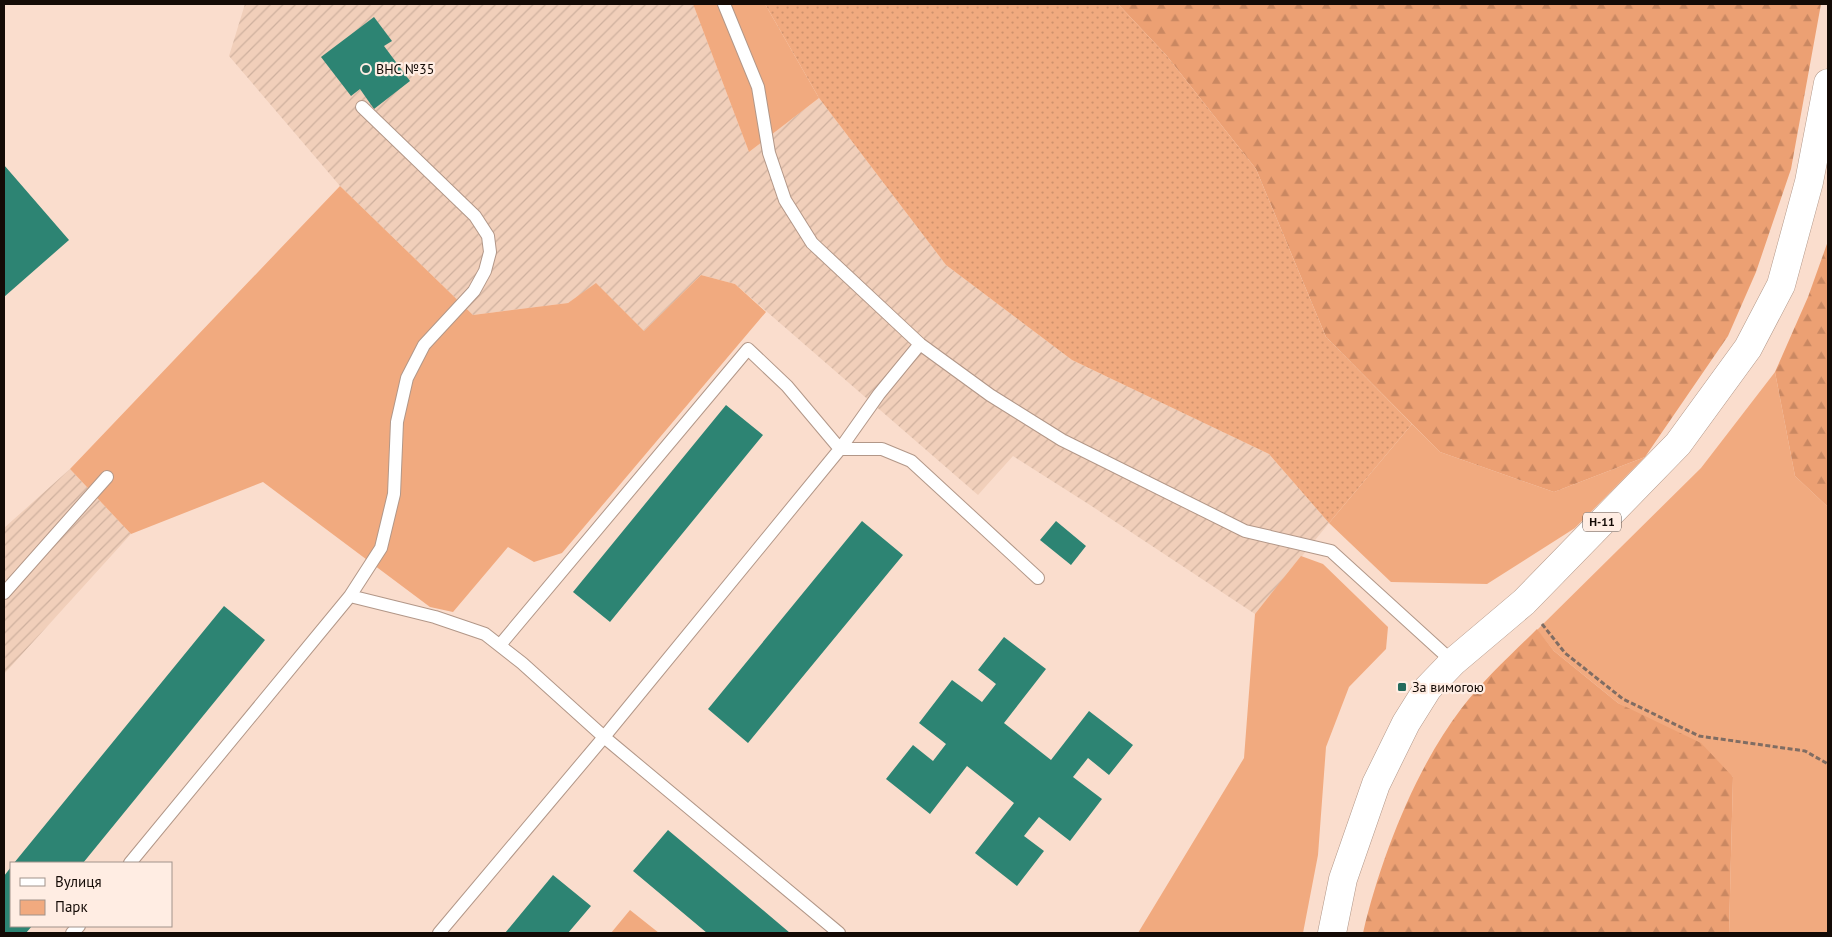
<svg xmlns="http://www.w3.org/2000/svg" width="1832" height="937" font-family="'PT Sans',sans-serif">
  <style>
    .industrial { fill: url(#industrial-furrows) }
    .green { fill: #f1aa7f }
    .forest { fill: url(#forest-firs) }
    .garden { fill: url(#garden-dots) }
    .building { fill: #2d8473 }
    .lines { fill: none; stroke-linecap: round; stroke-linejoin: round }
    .lane-casing { stroke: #b29788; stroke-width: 14 }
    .primary-casing { stroke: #b29788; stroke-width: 29 }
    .path { stroke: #806d63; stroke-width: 3; stroke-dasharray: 5 2.5; stroke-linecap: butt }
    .lane { stroke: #fff; stroke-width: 12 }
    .primary { stroke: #fff; stroke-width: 28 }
    .poi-dot { fill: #256a5c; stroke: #ffede3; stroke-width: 2 }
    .labels { text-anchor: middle; stroke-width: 4.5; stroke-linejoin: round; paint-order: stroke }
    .shield { fill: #ffede3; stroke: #5a4f48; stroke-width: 1 }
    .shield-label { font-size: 12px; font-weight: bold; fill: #140b06 }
    .poi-label { font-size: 14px; fill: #140b06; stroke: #ffede3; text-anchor: start }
  </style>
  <defs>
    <pattern id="industrial-furrows" width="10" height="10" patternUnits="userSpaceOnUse" patternTransform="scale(1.25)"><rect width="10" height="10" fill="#f1cfba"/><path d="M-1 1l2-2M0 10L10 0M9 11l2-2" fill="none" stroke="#ceb09e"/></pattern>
    <pattern id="forest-firs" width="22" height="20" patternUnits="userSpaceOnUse" patternTransform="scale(1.25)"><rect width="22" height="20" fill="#eca073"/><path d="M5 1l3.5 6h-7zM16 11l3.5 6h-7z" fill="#ca8862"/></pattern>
    <pattern id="garden-dots" width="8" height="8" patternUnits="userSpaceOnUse" patternTransform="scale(1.25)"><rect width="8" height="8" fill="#f1aa7f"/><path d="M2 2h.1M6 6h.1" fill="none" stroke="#ce916c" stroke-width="1.8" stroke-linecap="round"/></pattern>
  </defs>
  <rect width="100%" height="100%" fill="#faddcd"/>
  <!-- industrial -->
  <path class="industrial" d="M245,4H693L749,152L819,98L946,265L1072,360L1269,454L1329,523L1255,614L1090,505L1013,456L978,495L735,284L701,275L644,331L596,284L568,303L473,315L340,186L229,56Z
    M70,469L131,534L4,674V528Z"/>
  <!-- green -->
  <path class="green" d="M693,4H765L819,98L749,152Z
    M340,186L473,315L568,303L596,283L644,331L701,275L735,284L766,312L562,553L534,562L508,547L453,612L430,607L263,482L131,534L70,469Z
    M1775,372L1795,476L1828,507V933H1729L1733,777L1653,722L1618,703L1554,651L1537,630L1701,468Z
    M1412,424L1440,452L1554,492L1645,457L1575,528L1487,584L1391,582L1329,523Z
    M1301,556L1323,564L1388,627L1386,649L1349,687L1326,747L1318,855L1303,933H1138L1244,758L1255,614Z
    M630,910L659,933H611Z"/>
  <!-- forest -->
  <path class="forest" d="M1118,4H1821L1791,169L1756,272L1728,336L1645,457L1554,492L1440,452L1326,337L1256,169L1166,55Z
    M1828,241V507L1795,476L1775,372L1808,297Z
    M1537,629L1554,651L1618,703L1701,743L1733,777L1729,933H1363C1380,860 1415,769 1461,709C1483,680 1511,655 1537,629Z"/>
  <!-- garden -->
  <path class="garden" d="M765,4H1118L1166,55L1256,169L1326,337L1412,424L1329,523L1269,454L1072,360L946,265L819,98Z"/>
  <!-- building -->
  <path class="building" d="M374,17L392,41L384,46L410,81L374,109L360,89L351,96L321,57Z
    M4,165L69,240L4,297Z
    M726,405L763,435L610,622L573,592Z
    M862,521L903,555L748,743L708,709Z
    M1056,521L1086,546L1071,565L1040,540Z
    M224,606L265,640L83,863H14Z
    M1004,637L1046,669L1004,723L1051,760L1089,711L1133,745L1109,775L1088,758L1073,777L1102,799L1070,841L1039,817L1024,836L1044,851L1017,886L975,853L1014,803L967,766L930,814L886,779L913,745L933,761L946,744L919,723L952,680L982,702L996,684L978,670Z
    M668,830L790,933H707L633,871Z
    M11,867V926H32L26,933H4V876Z
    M553,875L591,906L568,933H505Z"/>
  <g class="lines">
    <!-- lane casing -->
    <g class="lane-casing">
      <path id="lane" d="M724,4L758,87L769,153L785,200L812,243L920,344L990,395L1062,440L1245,531L1331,551L1453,662
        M4,593L107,477
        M350,596L381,548L394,494L397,422L407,378L424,345L474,291L485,271L490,252L488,236L475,216L362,107
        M500,645L748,349L787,386L840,449H882L911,461L1038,578
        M130,863L350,596L435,617L485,634L522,663L604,737L839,933
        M72,933L79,926
        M439,933L604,737L840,449L879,394L920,344"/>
    </g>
    <!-- primary casing -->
    <g class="primary-casing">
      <path id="primary" d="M1332,933L1343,879L1376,784L1406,723L1428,688L1453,662L1524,602L1678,444L1748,348L1781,285L1809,182L1828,83"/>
    </g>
    <!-- path -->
    <path class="path" d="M1542,624L1565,653L1623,699L1699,736L1805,751L1828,764"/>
    <!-- lane -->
    <use href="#lane" class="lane"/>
    <!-- primary -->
    <use href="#primary" class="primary"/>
  </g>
  <!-- markers -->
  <g class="poi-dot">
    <circle cx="366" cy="69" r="5"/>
    <rect x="1397" y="682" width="10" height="10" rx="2.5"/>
  </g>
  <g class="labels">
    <!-- shield labels -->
    <rect class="shield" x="1583" y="512.5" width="38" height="19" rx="4"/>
    <g class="shield-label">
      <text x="1602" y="526">Н-11</text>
    </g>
    <!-- poi labels -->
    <g class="poi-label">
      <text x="376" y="74">ВНС №35</text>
      <text x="1412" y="692">За вимогою</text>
    </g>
  </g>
  <!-- border -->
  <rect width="1832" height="937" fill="none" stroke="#140b06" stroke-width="10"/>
  <!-- legend -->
  <rect x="10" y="862" width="162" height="65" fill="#ffede3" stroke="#a1938b"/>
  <rect x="20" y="878" width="25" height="8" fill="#ffffff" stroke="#a1938b"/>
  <text x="55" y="887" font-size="15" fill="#140b06">Вулиця</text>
  <rect x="20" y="900" width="25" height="15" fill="#f1aa7f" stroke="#a1938b"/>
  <text x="55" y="912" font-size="15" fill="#140b06">Парк</text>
</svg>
